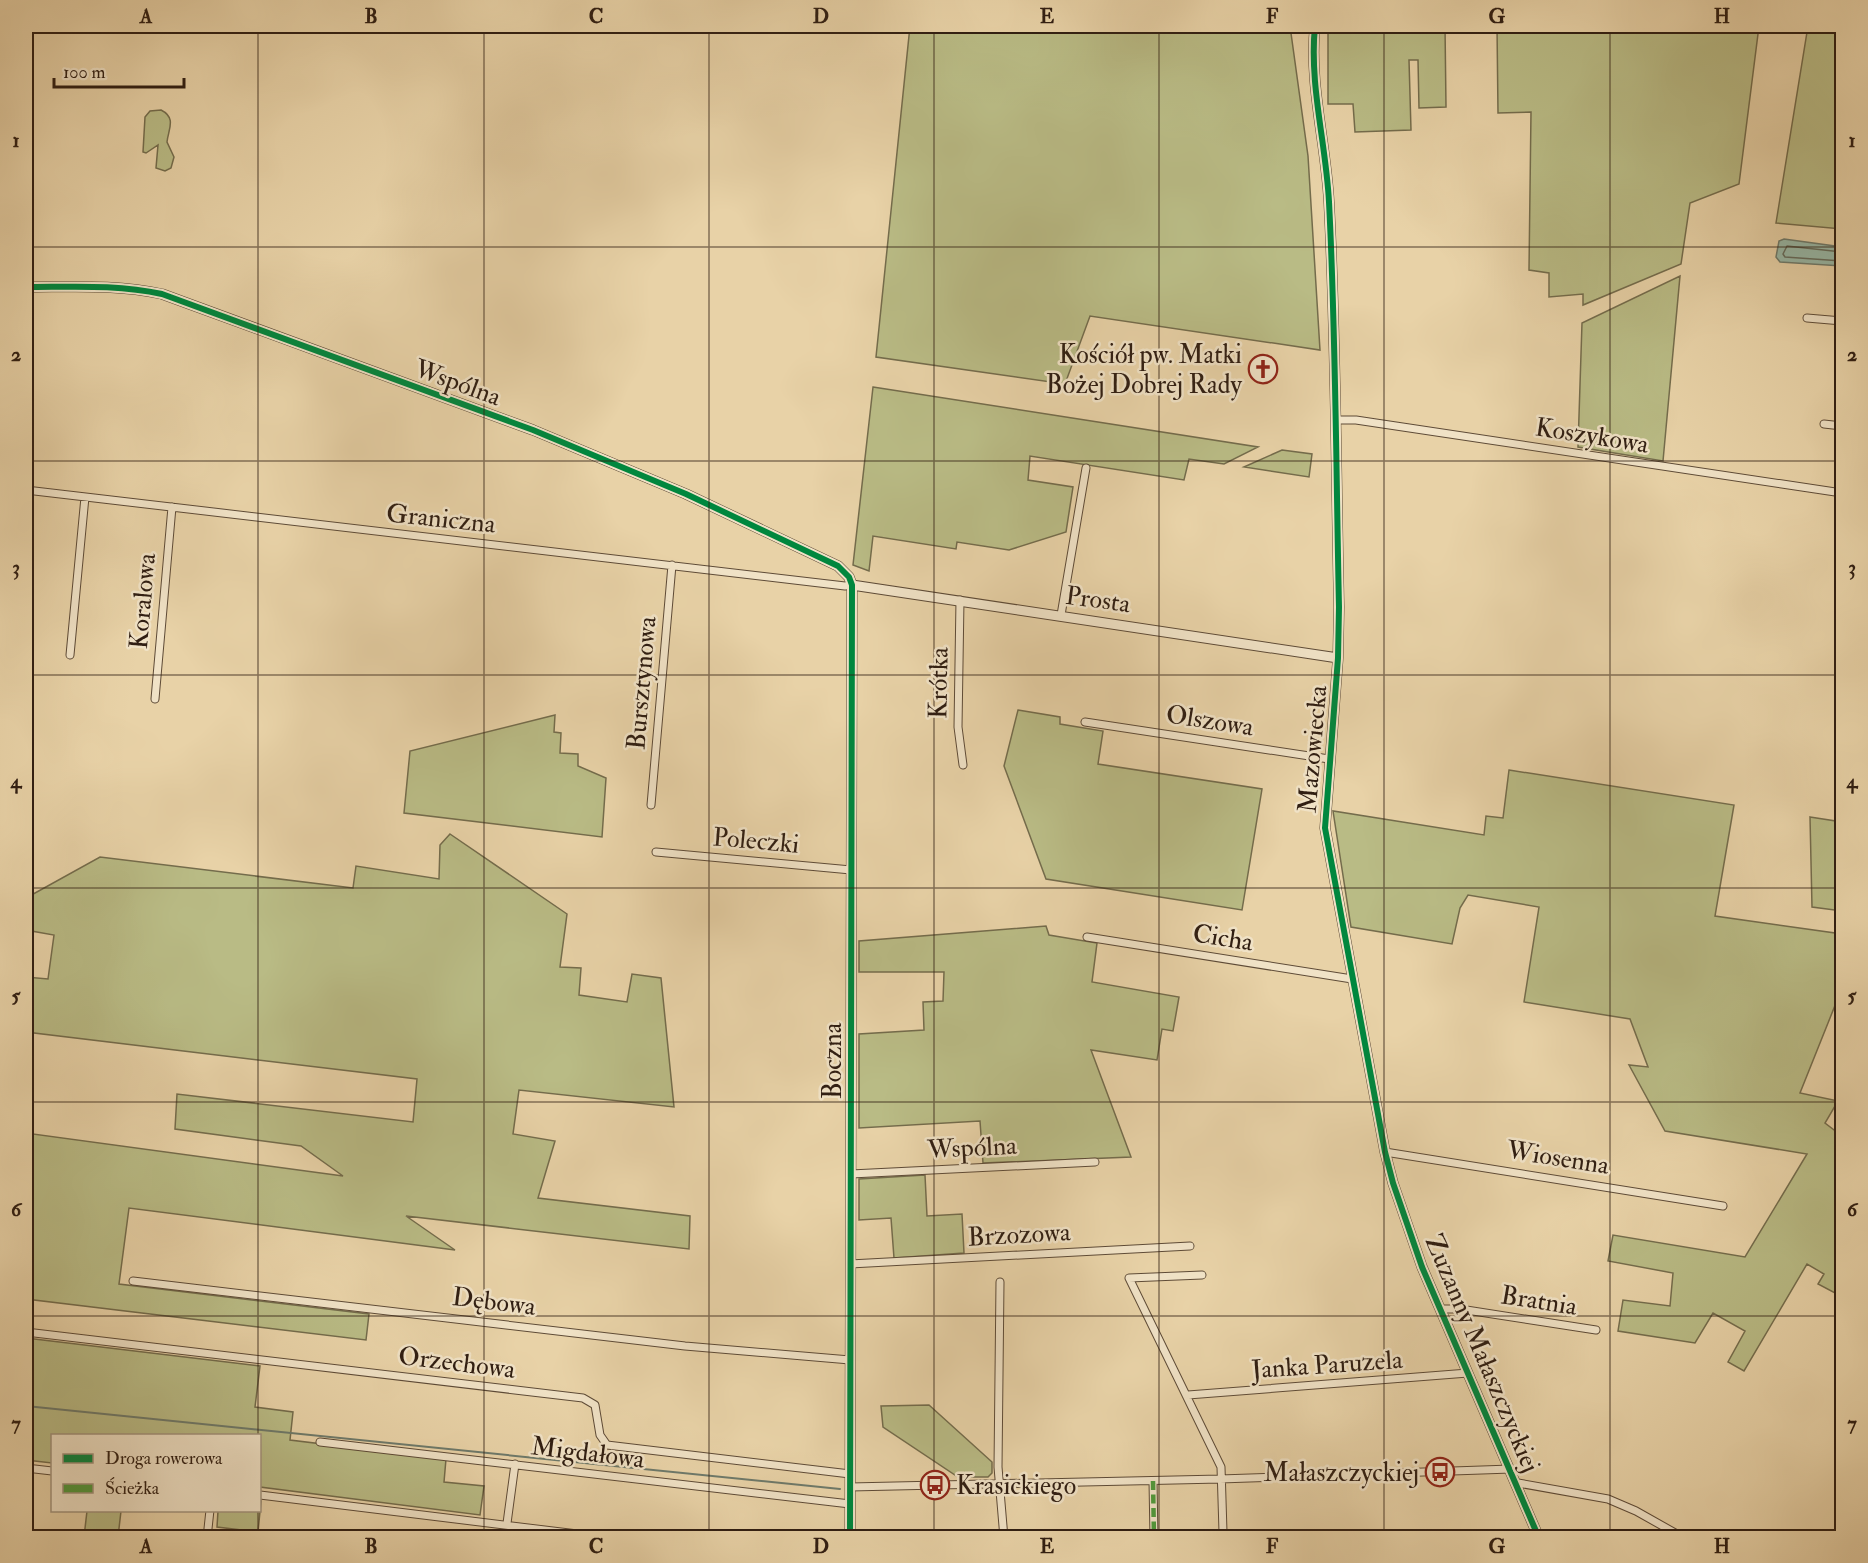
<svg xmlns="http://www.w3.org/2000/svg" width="1868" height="1563" font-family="'IM FELL Double Pica',serif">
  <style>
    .green { fill: #b9bb85; stroke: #746c4c; stroke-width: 1.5 }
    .water { fill: #97b8a7; stroke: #6e7a6b; stroke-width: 1.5 }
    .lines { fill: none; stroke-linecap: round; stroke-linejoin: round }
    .shore { stroke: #646b5c; stroke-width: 1.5 }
    .stream { stroke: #6e7a6b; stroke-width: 2 }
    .minor-casing { stroke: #5e4b37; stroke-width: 9 }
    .tertiary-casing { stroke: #5e4b37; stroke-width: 11 }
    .minor { stroke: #f0e2c6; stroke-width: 7 }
    .tertiary { stroke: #f0e2c6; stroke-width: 9 }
    .quiet { stroke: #509a3c; stroke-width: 4.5; stroke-dasharray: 9 4.5; stroke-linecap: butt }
    .cycleway-casing { stroke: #f0e2c6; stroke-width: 10 }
    .cycleway { stroke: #00873e; stroke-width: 6 }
    .grid { fill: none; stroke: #301e12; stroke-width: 1.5; stroke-opacity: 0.55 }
    .labels { text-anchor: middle; stroke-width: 5; stroke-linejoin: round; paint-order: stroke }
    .poi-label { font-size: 26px; fill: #301e12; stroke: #f0e2c6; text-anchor: end }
    .street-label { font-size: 26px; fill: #301e12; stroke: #f0e2c6 }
    .neatline { fill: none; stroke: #301e12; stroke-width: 2 }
    .grid-label { font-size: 20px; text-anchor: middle; font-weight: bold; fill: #301e12 }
  </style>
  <rect width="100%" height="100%" fill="#e8d2a7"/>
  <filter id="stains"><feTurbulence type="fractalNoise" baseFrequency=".00333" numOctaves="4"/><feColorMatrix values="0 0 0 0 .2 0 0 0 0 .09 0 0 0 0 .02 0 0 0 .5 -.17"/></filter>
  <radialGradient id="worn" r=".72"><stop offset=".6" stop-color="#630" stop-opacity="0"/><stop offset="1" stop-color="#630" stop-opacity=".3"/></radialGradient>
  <!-- green -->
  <path class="green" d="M910,26H1290L1308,156L1320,350L1090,316L1065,384L876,357Z
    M1407,26H1445L1446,107L1419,108L1418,60H1409L1411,130L1355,132L1353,104H1328V32L1406,28Z
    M1497,26H1759L1739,184L1690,203L1681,264L1583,305V294L1549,297V273L1529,270L1531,112L1498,113Z
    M1808,26H1842V229L1776,223Z
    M161,110C177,118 168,130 167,142L174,157L171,168L165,171L156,168L158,145L146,153L143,152L145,117L150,111Z
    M1680,276L1663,461L1578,447L1582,323Z
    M873,387L1258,447L1224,464L1189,459L1184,480L1030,456L1028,480L1073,487L1066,532L1009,550L957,542L956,549L873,536L869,571L853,565Z
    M1282,450L1312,454L1309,477L1244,467Z
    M1018,710L1060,717V724L1103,731L1098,764L1262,789L1242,910L1046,879L1004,766Z
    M555,715L554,732L561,733L560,753L578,754V766L606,778L602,837L404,813L410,751Z
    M1509,770L1734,805L1715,916L1842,934V999L1838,998L1800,1093L1838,1101L1825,1123L1842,1136V1279L1835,1293L1818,1284L1824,1274L1807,1264L1744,1371L1728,1362L1745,1331L1713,1313L1695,1343L1618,1331L1623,1300L1670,1306L1673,1273L1608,1261L1613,1235L1745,1257L1807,1154L1665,1131L1629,1065L1648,1067L1630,1019L1524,1002L1539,907L1468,895L1460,908L1452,944L1351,927L1333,811L1484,835L1486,816L1503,818Z
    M1810,817L1842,822V911L1812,907Z
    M450,834L567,914L560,967L581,968L579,995L627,1002L632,974L661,978L674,1107L519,1090L513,1134L555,1141L538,1198L690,1216L689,1249L406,1216L455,1250L129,1208L119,1284L369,1314L366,1340L26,1299V1133L343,1176L301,1146L175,1129L177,1094L413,1122L417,1079L26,1032V977L48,979L54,935L26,930V898L100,857L353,888L356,866L439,879L440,845Z
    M1046,926L1049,935L1097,943L1092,982L1179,997L1173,1031L1162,1029L1157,1060L1091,1050L1131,1157L983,1163L980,1121L859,1128V1034L924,1030L923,1002L943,1001L944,972H859V941Z
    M925,1175L927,1216L962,1214L964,1253L894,1258L891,1218L859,1220V1179Z
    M26,1338L260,1366L255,1407L293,1412L290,1440L446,1459L444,1482L484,1486L480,1515L260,1487V1436H52V1463L26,1460Z
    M929,1405L992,1462V1473L988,1477H958L883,1427L881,1406Z
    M260,1501H261L258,1532L217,1527L218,1511L260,1510Z
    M87,1511H121L118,1537H84Z"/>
  <!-- water -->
  <path class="water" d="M1784,239L1842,247V266L1780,262L1776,257L1779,241Z"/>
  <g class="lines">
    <!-- shore -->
    <path class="shore" d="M1842,252L1787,246L1783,254L1785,257L1842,261"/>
    <!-- stream -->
    <path class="stream" d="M26,1406L840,1489"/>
    <!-- minor casing -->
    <g class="minor-casing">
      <path id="minor" d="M1807,318L1842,321
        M1336,420H1356L1842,493
        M1824,424L1842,426
        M26,490L845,586L852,585
        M960,600L958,727L963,765
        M1061,615L1086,468
        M70,655L85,497
        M155,699L172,507
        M1085,722L1329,759
        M651,805L672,565
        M656,852L851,870
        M1087,937L1352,979
        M1385,1152L1723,1206
        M851,1174L1095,1162
        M850,1264L1190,1246
        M1202,1275L1129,1278L1221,1467L1223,1532L1220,1538
        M133,1281L685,1346L850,1360
        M1000,1282L998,1467L1004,1538
        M1440,1309H1460L1596,1330
        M26,1332L583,1398L595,1405L600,1435L607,1445L850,1474
        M1188,1395L1468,1373
        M320,1442L850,1504
        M26,1468L52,1471
        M1153,1481L1154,1538
        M1518,1483L1608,1499L1636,1511L1684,1538
        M850,1487L1220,1479L1511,1469
        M260,1495L610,1538
        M207,1538L210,1510
        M505,1538L515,1464"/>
    </g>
    <!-- tertiary casing -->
    <g class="tertiary-casing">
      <path id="tertiary" d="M1315,26C1309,85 1326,143 1329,202C1336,337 1336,472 1339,607L1338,658L1325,828L1385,1152L1393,1183L1422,1267L1539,1538
        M26,287C72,287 117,284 162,294L533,430L686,494L838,566L849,577L852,585L850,1538
        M852,585L1338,658"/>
    </g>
    <!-- minor -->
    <use href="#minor" class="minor"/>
    <!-- tertiary -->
    <use href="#tertiary" class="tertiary"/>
    <!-- quiet -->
    <path class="quiet" d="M1153,1481L1154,1538"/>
    <!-- cycleway casing -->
    <g class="cycleway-casing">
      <path id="cycleway" d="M1315,26C1309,85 1326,143 1329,202C1336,337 1336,472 1339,607L1338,658L1325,828L1385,1152L1393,1183L1422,1267L1539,1538
        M26,287C72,287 117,284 162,294L533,430L686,494L838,566L849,577L852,585L850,1538"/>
    </g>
    <!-- cycleway -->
    <use href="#cycleway" class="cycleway"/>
  </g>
  <!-- grid -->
  <path class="grid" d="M258,26V1436M484,26V1538M709,26V1538M934,26V1538M1159,26V1538M1384,26V1538M1610,26V1538M26,247H1842M26,461H1842M26,675H1842M26,888H1842M26,1102H1842M26,1316H1842M258,1510V1538"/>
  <!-- icons -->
  <defs>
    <g id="church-ring" transform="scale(1.5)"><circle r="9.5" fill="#f0e2c6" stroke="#8f2418" stroke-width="1.5"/><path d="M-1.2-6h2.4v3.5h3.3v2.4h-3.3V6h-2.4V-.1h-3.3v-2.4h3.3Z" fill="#8f2418"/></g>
    <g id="bus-ring" transform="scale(1.5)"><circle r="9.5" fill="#f0e2c6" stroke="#8f2418" stroke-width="1.5"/><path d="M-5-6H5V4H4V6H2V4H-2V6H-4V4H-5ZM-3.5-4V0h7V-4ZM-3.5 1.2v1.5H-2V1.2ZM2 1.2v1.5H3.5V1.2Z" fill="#8f2418"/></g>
  </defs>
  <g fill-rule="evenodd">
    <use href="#church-ring" x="1263" y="369"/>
    <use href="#bus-ring" x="1440" y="1472"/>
    <use href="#bus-ring" x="935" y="1485"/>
  </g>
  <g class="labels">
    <!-- poi labels -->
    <g class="poi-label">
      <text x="1242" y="363">Kościół pw. Matki<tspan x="1242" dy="30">Bożej Dobrej Rady</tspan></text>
      <text x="1419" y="1481">Małaszczyckiej</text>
      <text x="956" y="1494" text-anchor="start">Krasickiego</text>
    </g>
    <!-- street labels -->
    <g class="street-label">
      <text transform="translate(458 382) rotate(20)" y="9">Wspólna</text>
      <text transform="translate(1592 435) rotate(9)" y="9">Koszykowa</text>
      <text transform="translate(441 518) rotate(6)" y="9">Graniczna</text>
      <text transform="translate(1098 599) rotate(8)" y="9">Prosta</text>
      <text transform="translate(142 601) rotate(-85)" y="9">Koralowa</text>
      <text transform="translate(641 683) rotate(-85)" y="9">Bursztynowa</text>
      <text transform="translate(938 683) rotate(-89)" y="9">Krótka</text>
      <text transform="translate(1210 720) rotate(9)" y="9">Olszowa</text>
      <text transform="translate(1312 749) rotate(-85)" y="9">Mazowiecka</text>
      <text transform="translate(756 840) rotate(5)" y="9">Poleczki</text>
      <text transform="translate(1223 937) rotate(9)" y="9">Cicha</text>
      <text transform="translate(832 1061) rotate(-90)" y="9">Boczna</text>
      <text transform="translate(972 1147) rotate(-3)" y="9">Wspólna</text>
      <text transform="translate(1558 1157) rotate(9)" y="9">Wiosenna</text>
      <text transform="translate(1019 1234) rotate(-3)" y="9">Brzozowa</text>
      <text transform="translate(1539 1300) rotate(9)" y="9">Bratnia</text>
      <text transform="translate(494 1301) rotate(7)" y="9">Dębowa</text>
      <text transform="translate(1483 1353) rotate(67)" y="9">Zuzanny Małaszczyckiej</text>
      <text transform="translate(457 1362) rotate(7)" y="9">Orzechowa</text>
      <text transform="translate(1327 1364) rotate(-4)" y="9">Janka Paruzela</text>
      <text transform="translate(588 1452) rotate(7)" y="9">Migdałowa</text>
    </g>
  </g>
  <!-- margin -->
  <rect width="1868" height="1563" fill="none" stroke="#e8d2a7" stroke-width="66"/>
  <!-- legend -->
  <rect x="51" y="1434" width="210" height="78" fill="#f0e2c6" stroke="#a3947e" stroke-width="1.5"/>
  <rect x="63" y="1454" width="30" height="9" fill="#00873e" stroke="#a3947e" stroke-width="1.5"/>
  <text x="105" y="1464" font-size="18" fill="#301e12">Droga rowerowa</text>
  <rect x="63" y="1484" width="30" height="9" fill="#509a3c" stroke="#a3947e" stroke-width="1.5"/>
  <text x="105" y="1494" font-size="18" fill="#301e12">Ścieżka</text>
  <!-- scale -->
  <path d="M54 78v9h130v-9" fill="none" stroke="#301e12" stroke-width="3"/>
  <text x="63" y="78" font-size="18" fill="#301e12" stroke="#f0e2c6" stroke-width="4.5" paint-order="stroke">100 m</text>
  <rect x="33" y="33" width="1802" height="1497" class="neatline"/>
  <g class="grid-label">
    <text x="146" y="23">A</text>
    <text x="371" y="23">B</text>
    <text x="596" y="23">C</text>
    <text x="821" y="23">D</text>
    <text x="1047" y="23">E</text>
    <text x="1272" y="23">F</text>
    <text x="1497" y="23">G</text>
    <text x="1722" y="23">H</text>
    <text x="16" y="147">1</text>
    <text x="1852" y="147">1</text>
    <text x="16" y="361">2</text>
    <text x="1852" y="361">2</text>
    <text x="16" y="574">3</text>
    <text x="1852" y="574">3</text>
    <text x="16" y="788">4</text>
    <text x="1852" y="788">4</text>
    <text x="16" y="1002">5</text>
    <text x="1852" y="1002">5</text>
    <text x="16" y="1216">6</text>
    <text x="1852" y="1216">6</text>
    <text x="16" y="1430">7</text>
    <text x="1852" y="1430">7</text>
    <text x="146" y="1553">A</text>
    <text x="371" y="1553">B</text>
    <text x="596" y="1553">C</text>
    <text x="821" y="1553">D</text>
    <text x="1047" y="1553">E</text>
    <text x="1272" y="1553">F</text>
    <text x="1497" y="1553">G</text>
    <text x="1722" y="1553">H</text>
  </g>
  <rect width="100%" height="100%" filter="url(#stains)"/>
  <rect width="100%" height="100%" fill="url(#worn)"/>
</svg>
